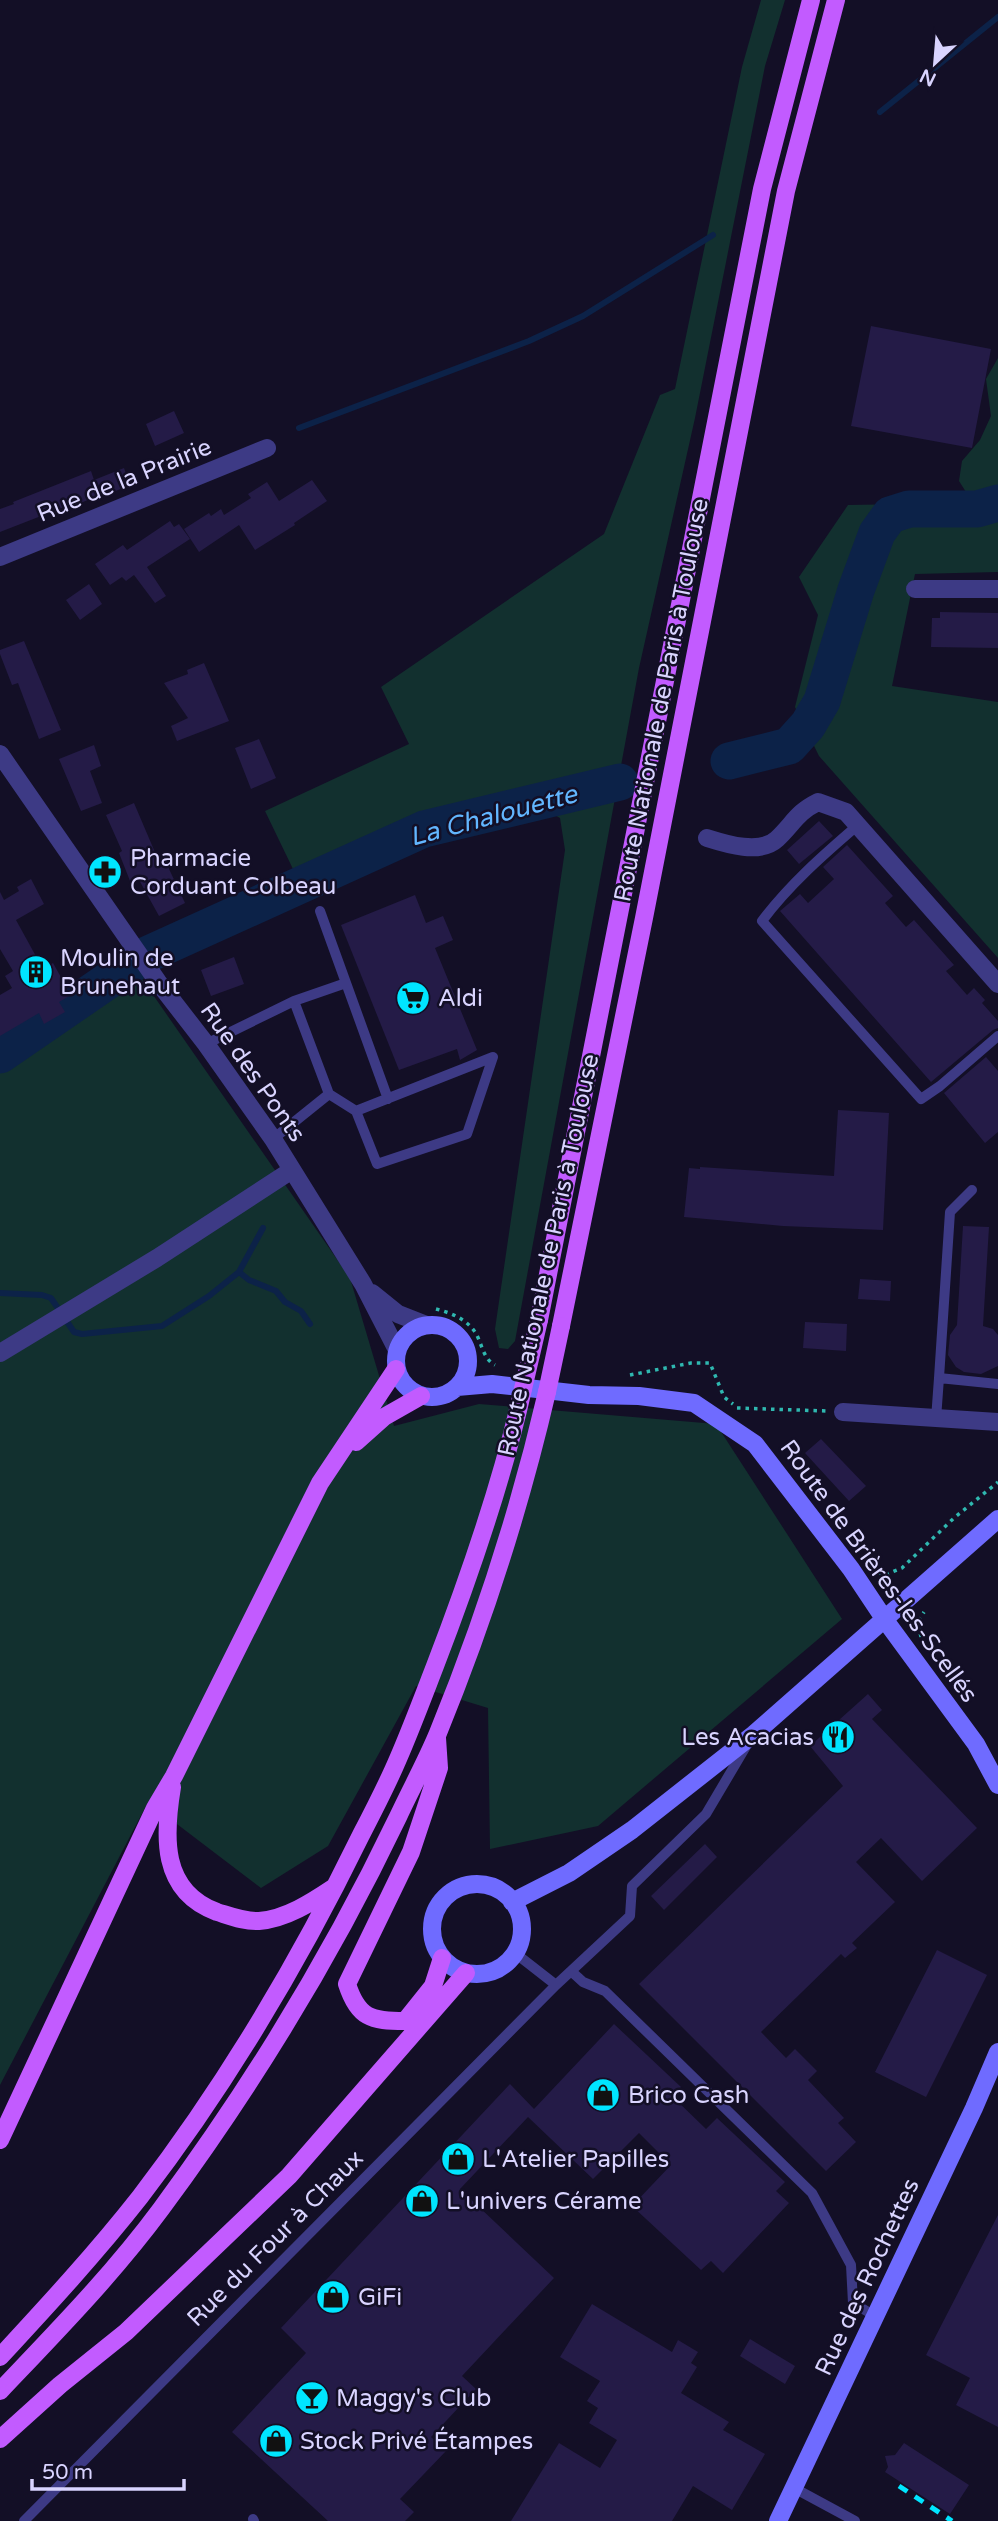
<svg xmlns="http://www.w3.org/2000/svg" width="998" height="2521" font-family="'Varela Round',sans-serif">
  <style>
    .green { fill: #12302f }
    .lines { fill: none; stroke-linecap: round; stroke-linejoin: round }
    .stream { stroke: #0c2248; stroke-width: 6 }
    .river { stroke: #0c2248; stroke-width: 37 }
    .building { fill: #241b47 }
    .path { stroke: #2fb8b0; stroke-width: 3.5; stroke-dasharray: 3.5 5; stroke-linecap: butt }
    .lane { stroke: #3d3a85; stroke-width: 10 }
    .street { stroke: #3d3a85; stroke-width: 18 }
    .secondary { stroke: #6f6bff; stroke-width: 18 }
    .primary { stroke: #c25bff; stroke-width: 18 }
    .rail { stroke: #00e5ff; stroke-width: 5; stroke-dasharray: 10 9; stroke-linecap: butt }
    .primary-bridge { stroke: #c25bff; stroke-width: 18 }
    .labels { text-anchor: middle; stroke-width: 5; stroke-linejoin: round; paint-order: stroke }
    .street-label { font-size: 24px; fill: #d9d4ff; stroke: #130f26 }
    .poi-label { font-size: 24px; fill: #d9d4ff; stroke: #130f26; text-anchor: start }
    .water-label { font-size: 26px; font-style: italic; fill: #62b6ff; stroke: #130f26 }
  </style>
  <rect width="100%" height="100%" fill="#130f26"/>
  <!-- green -->
  <path class="green" d="M761,0H785L765,66L695,418L639,668L515,1341L508,1349L499,1348L495,1329L565,850L560,818L511,791L306,896L265,811L409,744L381,687L604,534L660,395L675,389L742,67Z
    M998,358V572L915,574L892,686L998,702V958L819,756L795,707L818,615L799,577L848,505L973,503L959,481L962,461L980,440L991,416L986,379Z
    M142,979L350,1278L394,1426L479,1404L716,1424L842,1619L598,1826L490,1849L488,1708L416,1686L328,1846L261,1888L148,1802L0,2085V1063Z"/>
  <g class="lines">
    <!-- stream -->
    <path class="stream" d="M880,112L998,17
      M299,428L529,341L583,316L713,235
      M239,1272L249,1280L276,1291L285,1302L301,1311L310,1324
      M0,1293L42,1295L51,1298L74,1332L82,1334L162,1326L209,1296L239,1272L263,1228"/>
    <!-- river -->
    <path class="river" d="M729,761L789,746L808,725L822,701L856,590L877,533L890,515L909,509H977L998,503
      M0,1055L144,956L424,829L620,782"/>
  </g>
  <!-- building -->
  <path class="building" d="M871,326L991,349L972,448L851,426Z
    M174,411L184,433L155,446L146,424Z
    M124,468L130,485L106,495L105,493L78,504L77,502L0,532V509L14,504L13,502L91,471L94,480Z
    M312,480L327,501L294,523L295,525L255,550L239,525L199,552L184,529L209,513L211,516L221,509L224,515L251,498L248,494L267,482L279,501Z
    M170,521L174,527L179,524L190,539L147,567L166,596L155,603L134,575L126,581L122,577L110,585L95,564L123,545L127,550Z
    M89,584L102,604L80,620L66,600Z
    M940,612L998,613V648L931,647L932,618H940Z
    M24,641L61,730L39,739L18,683L12,685L0,654V650Z
    M204,663L229,721L177,741L171,726L188,718L164,683L188,674L187,670Z
    M259,739L276,778L251,789L235,748Z
    M94,745L101,766L90,771L102,803L81,811L59,759Z
    M134,803L157,857L162,854L185,903L159,916L138,878L130,881L119,853L122,851L106,815Z
    M819,821L833,836L799,864L787,850Z
    M847,845L893,896L885,903L906,927L914,920L954,965L946,971L967,995L974,988L985,1000L982,1003L998,1021V1028L993,1030L931,1082L780,911L800,894L808,903L834,879L823,867Z
    M31,879L44,904L16,920L43,969L53,963L71,995L59,1002L65,1012L44,1024L39,1013L0,1036V995L12,988L5,976L13,971L0,949V892L4,900L19,891L17,887Z
    M415,895L426,923L443,916L453,940L435,948L477,1050L460,1060L457,1049L399,1070L341,925Z
    M234,957L244,984L211,996L201,970Z
    M986,1057L998,1071V1132L985,1143L944,1093Z
    M838,1110L889,1113L883,1230L783,1226L684,1217L689,1168L700,1169V1167L834,1176Z
    M963,1226L989,1227L983,1326L993,1329L998,1335V1366L981,1374L964,1372L956,1367L948,1355L950,1335L957,1325Z
    M860,1279L891,1281L890,1301L858,1299Z
    M805,1322L847,1324L846,1351L803,1348Z
    M821,1439L866,1486L849,1501L805,1453Z
    M868,1694L882,1710L872,1719L977,1828L922,1881L881,1838L856,1862L895,1902L852,1943L857,1948L845,1958L841,1954L761,2032L786,2058L795,2049L817,2071L808,2080L844,2118L838,2123L856,2142L826,2171L639,1984L843,1786L810,1746Z
    M705,1844L717,1857L664,1910L651,1896Z
    M937,1950L987,1975L926,2097L875,2072Z
    M614,2024L681,2087L672,2096L706,2129L717,2118L785,2182L776,2191L789,2203L723,2273L711,2261L701,2270L632,2206L671,2165L639,2133L593,2179L528,2117L460,2189L554,2278L462,2376L476,2389L431,2437L446,2451L400,2499L414,2512L405,2521H328L232,2432L306,2353L281,2328L510,2084L534,2109Z
    M998,2215V2427L956,2405L970,2378L926,2355Z
    M592,2304L672,2352L678,2340L698,2352L691,2363L697,2367L681,2393L729,2422L723,2430L765,2454L732,2510L693,2486L672,2521H511L559,2443L600,2468L617,2440L589,2423L598,2408L587,2401L600,2381L560,2357Z
    M750,2339L795,2366L785,2384L740,2356Z
    M904,2443L969,2485L950,2514L885,2472L888,2467L885,2456L895,2455Z"/>
  <g class="lines">
    <!-- path -->
    <path class="path" d="M436,1309C451,1313 465,1318 475,1332C482,1343 483,1359 495,1365
      M630,1375L691,1363H710L724,1397L733,1404
      M737,1408L826,1411
      M877,1573L887,1574L902,1568L954,1518L998,1482
      M921,1637L918,1622L924,1612"/>
    <!-- lane -->
    <path class="lane" d="M858,825C823,855 789,885 762,921L921,1099L940,1086L998,1036
      M320,911L388,1099
      M294,1001L329,1094L356,1111L377,1164L467,1134L493,1057L356,1111
      M206,1044L294,1001L346,983
      M273,1139L329,1094
      M972,1190L950,1212L939,1378L998,1384
      M936,1419L939,1378
      M515,1953L556,1985
      M571,1971L583,1982L605,1991L812,2193L851,2265L853,2303L875,2316
      M794,2488L855,2521
      M253,2519L254,2521
      M24,2521L556,1985L630,1916L632,1886L706,1814L748,1743"/>
    <!-- street -->
    <path class="street" d="M0,557L267,448
      M915,589H998
      M0,754L158,982L206,1044L273,1139L363,1284L397,1350
      M707,838C726,844 760,855 777,839C794,823 796,813 818,802L846,812L998,984
      M372,1293L398,1314L426,1325
      M0,1353L157,1258L292,1170
      M843,1412L998,1422"/>
    <!-- secondary -->
    <path class="secondary" d="M396 1361a36 36 0 1 1 72 0a36 36 0 1 1-72 0Z
      M457,1387L492,1384L589,1395L639,1396L694,1403L755,1444L851,1569L885,1620L976,1744L998,1785
      M432 1929a45 45 0 1 1 90 0a45 45 0 1 1-90 0Z
      M512,1902L569,1873L632,1830L754,1734L998,1519
      M778,2521L974,2108L998,2052"/>
    <!-- primary -->
    <path class="primary" d="M539,1320L762,189L811,0
      M561,1326L644,918L786,191L836,0
      M356,1442L384,1417L421,1396
      M437,1738L439,1768L411,1852L347,1984C358,2018 371,2021 405,2021L433,1986L442,1958
      M172,1787C164,1835 160,1891 217,1912C230,1916 245,1922 259,1921C286,1919 312,1902 333,1888
      M0,2140L155,1808L174,1776L320,1483L396,1369
      M0,2357C48,2305 96,2253 140,2197C226,2085 299,1962 361,1835C374,1810 387,1785 398,1759C411,1729 423,1697 435,1666C470,1575 502,1483 523,1389
      M0,2391C56,2332 113,2274 161,2209C252,2086 332,1955 398,1817C411,1789 426,1762 438,1733C483,1623 520,1508 547,1392
      M0,2439L60,2385L126,2332L289,2176L466,1973"/>
    <!-- rail -->
    <path class="rail" d="M899,2486L952,2521"/>
    <!-- primary-bridge -->
    <path class="primary-bridge" d="M523,1389L539,1320
      M547,1392L561,1326"/>
  </g>
  <!-- icons -->
  <defs>
    <g id="pharmacy-disc" transform="scale(1.75)"><circle r="9.5" fill="#00e5ff" stroke="#130f26"/><path d="M-2-6h4v4h4v4h-4v4h-4v-4h-4v-4h4Z" fill="#111"/></g>
    <g id="building-disc" transform="scale(1.75)"><circle r="9.5" fill="#00e5ff" stroke="#130f26"/><path d="M-4-6H4V6H1V3H-1V6H-4ZM-2.5-4.3h1.7v1.8h-1.7ZM.8-4.3h1.7v1.8H.8ZM-2.5-1h1.7V.8h-1.7ZM.8-1h1.7V.8H.8Z" fill="#111"/></g>
    <g id="supermarket-disc" transform="scale(1.75)"><circle r="9.5" fill="#00e5ff" stroke="#130f26"/><path d="M-6-5.5h2.5l.6 2H6L4.5 2H-2.5L-4.4-4H-6ZM-1.5 3.2a1.3 1.3 0 1 0 .1 0ZM3 3.2a1.3 1.3 0 1 0 .1 0Z" fill="#111"/></g>
    <g id="restaurant-disc" transform="scale(1.75)"><circle r="9.5" fill="#00e5ff" stroke="#130f26"/><path d="M-5-6h1v4h1v-4h1v4h1v-4h1v5L-1.5 .5V6h-2V.5L-5-1ZM5-6V6H3V1.5H1.5Q1.5-4 5-6Z" fill="#111"/></g>
    <g id="shop-disc" transform="scale(1.75)"><circle r="9.5" fill="#00e5ff" stroke="#130f26"/><path d="M-5-2.5h2.3a2.7 3.5 0 0 1 5.4 0H5L5.5 6h-11ZM-1.5-2.5h3a1.5 2.3 0 0 0-3 0Z" fill="#111"/></g>
    <g id="bar-disc" transform="scale(1.75)"><circle r="9.5" fill="#00e5ff" stroke="#130f26"/><path d="M-6-5H6L.8 .8V4.5H3.5V6h-7V4.5H-.8V.8Z" fill="#111"/></g>
  </defs>
  <g fill-rule="evenodd">
    <use href="#pharmacy-disc" x="105" y="872"/>
    <use href="#building-disc" x="36" y="972"/>
    <use href="#supermarket-disc" x="413" y="998"/>
    <use href="#restaurant-disc" x="838" y="1737"/>
    <use href="#shop-disc" x="603" y="2095"/>
    <use href="#shop-disc" x="458" y="2159"/>
    <use href="#shop-disc" x="422" y="2201"/>
    <use href="#shop-disc" x="333" y="2297"/>
    <use href="#bar-disc" x="312" y="2398"/>
    <use href="#shop-disc" x="276" y="2441"/>
  </g>
  <g class="labels">
    <!-- street labels -->
    <g class="street-label">
      <text transform="translate(124 480) rotate(-22)" y="8">Rue de la Prairie</text>
      <text transform="translate(661 700) rotate(-79)" y="8">Route Nationale de Paris à Toulouse</text>
      <text transform="translate(253 1072) rotate(55)" y="8">Rue des Ponts</text>
      <text transform="translate(548 1255) rotate(-78)" y="8">Route Nationale de Paris à Toulouse</text>
      <text transform="translate(879 1571) rotate(54)" y="8">Route de Brières-les-Scellés</text>
      <text transform="translate(275 2238) rotate(-45)" y="8">Rue du Four à Chaux</text>
      <text transform="translate(867 2277) rotate(-65)" y="8">Rue des Rochettes</text>
    </g>
    <!-- poi labels -->
    <g class="poi-label">
      <text x="130" y="866">Pharmacie<tspan x="130" dy="28">Corduant Colbeau</tspan></text>
      <text x="60" y="966">Moulin de<tspan x="60" dy="28">Brunehaut</tspan></text>
      <text x="438" y="1006">Aldi</text>
      <text x="814" y="1745" text-anchor="end">Les Acacias</text>
      <text x="628" y="2103">Brico Cash</text>
      <text x="482" y="2167">L'Atelier Papilles</text>
      <text x="446" y="2209">L'univers Cérame</text>
      <text x="358" y="2305">GiFi</text>
      <text x="336" y="2406">Maggy's Club</text>
      <text x="300" y="2449">Stock Privé Étampes</text>
    </g>
    <!-- water labels -->
    <g class="water-label">
      <text transform="translate(493 815) rotate(-15)" y="9">La Chalouette</text>
    </g>
  </g>
  <!-- north arrow -->
  <g transform="translate(935 63) rotate(206)" stroke="#130f26" stroke-width="5" paint-order="stroke">
  <path d="M0-5L12 26L0 18L-12 26Z" fill="#d9d4ff"/>
  <text y="-10" font-size="19" font-weight="bold" text-anchor="middle" fill="#d9d4ff">N</text>
  </g>
  <!-- scale -->
  <path d="M32 2479v10h152v-10" fill="none" stroke="#d9d4ff" stroke-width="3.5"/>
  <text x="42" y="2479" font-size="21" fill="#d9d4ff" stroke="#130f26" stroke-width="5" paint-order="stroke">50 m</text>
</svg>
